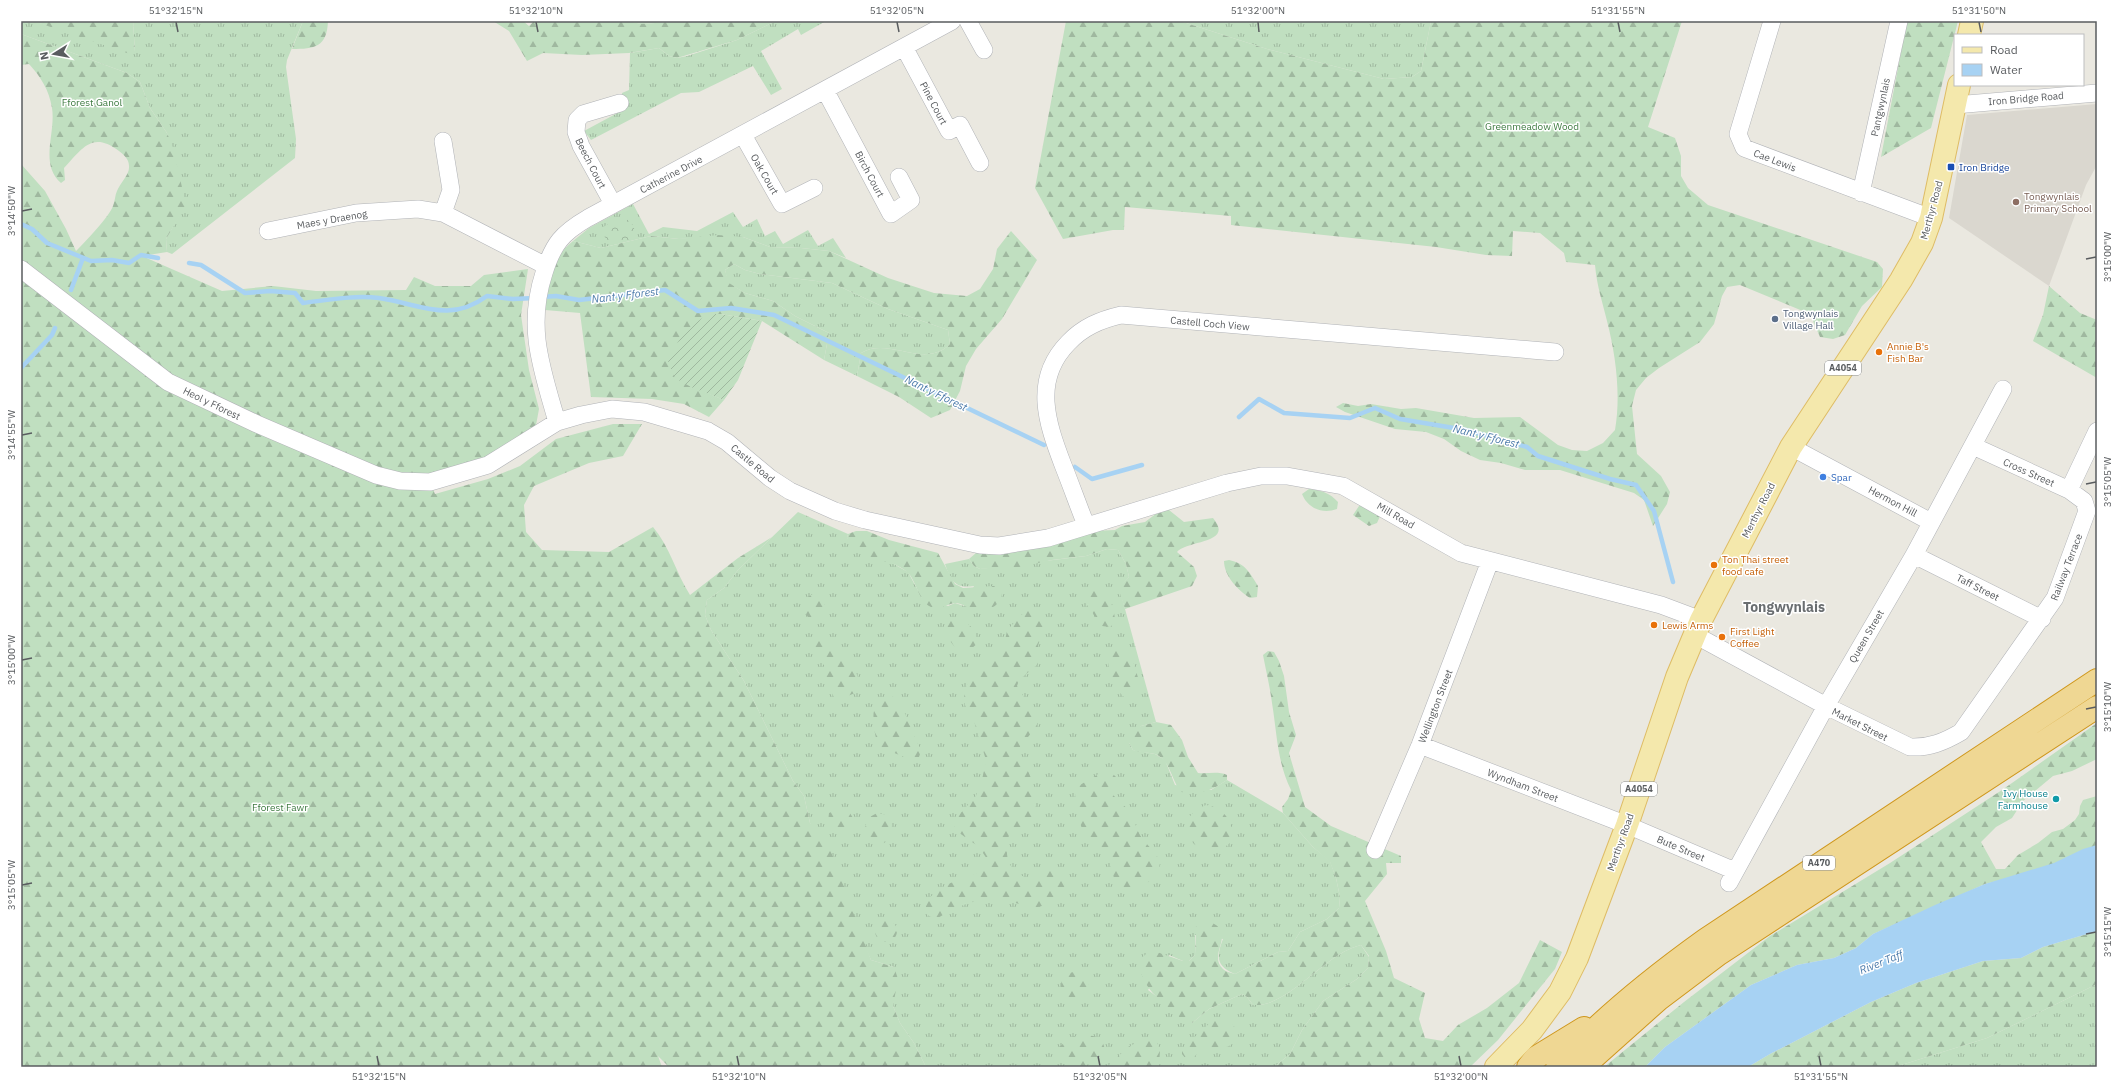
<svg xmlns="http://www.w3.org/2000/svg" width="2118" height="1088" font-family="'IBM Plex Sans',sans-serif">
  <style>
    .education { fill: #dad7cf }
    .grass { fill: url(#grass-tufts) }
    .forest { fill: url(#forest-firs) }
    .park { fill: url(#park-crowns) }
    .garden { fill: url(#garden-furrows) }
    .water { fill: #a7d2f3 }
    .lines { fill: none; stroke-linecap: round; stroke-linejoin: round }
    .stream { stroke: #a7d2f3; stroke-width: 4.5 }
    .street-casing { stroke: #b1b3b7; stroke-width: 18 }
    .primary-casing { stroke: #debc65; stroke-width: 24 }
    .highway-casing { stroke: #cf971c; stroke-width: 24 }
    .street { stroke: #fff; stroke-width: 17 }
    .primary { stroke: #f4e8ac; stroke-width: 22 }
    .highway { stroke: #efd793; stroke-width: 22 }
    .ticks { fill: none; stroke: #595c5f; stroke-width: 1.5 }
    .transit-dot { fill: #1a4fb4; stroke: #fff; stroke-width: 1.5 }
    .education-dot { fill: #8d6e63; stroke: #fff; stroke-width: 1.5 }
    .service-dot { fill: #5c6f8a; stroke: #fff; stroke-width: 1.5 }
    .food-dot { fill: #e8710a; stroke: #fff; stroke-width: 1.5 }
    .shop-dot { fill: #3f7fe0; stroke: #fff; stroke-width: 1.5 }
    .culture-dot { fill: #0f9aa8; stroke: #fff; stroke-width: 1.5 }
    .labels { text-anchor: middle; stroke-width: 3; stroke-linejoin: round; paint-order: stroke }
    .shield { fill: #fff; stroke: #8b8d8f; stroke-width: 1 }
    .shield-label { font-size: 9px; font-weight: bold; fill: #595c5f }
    .street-label { font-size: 10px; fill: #595c5f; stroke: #fff }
    .park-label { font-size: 10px; fill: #3d7a40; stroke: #fff }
    .transit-label { font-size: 10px; fill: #164399; stroke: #fff; text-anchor: start }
    .education-label { font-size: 10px; fill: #785e54; stroke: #fff; text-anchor: start }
    .service-label { font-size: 10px; fill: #4e5e75; stroke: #fff; text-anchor: start }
    .food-label { font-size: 10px; fill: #c56008; stroke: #fff; text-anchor: start }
    .shop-label { font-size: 10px; fill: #366cbe; stroke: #fff; text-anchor: start }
    .culture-label { font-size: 10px; fill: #0d838f; stroke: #fff; text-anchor: end }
    .water-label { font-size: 11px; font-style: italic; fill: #4b7aaa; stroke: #fff }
    .district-label { font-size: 14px; font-weight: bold; fill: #6a6e71; stroke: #fff }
    .neatline { fill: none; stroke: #595c5f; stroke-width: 1.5 }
    .ticks-label { font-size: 10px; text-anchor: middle; fill: #595c5f }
  </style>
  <defs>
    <pattern id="grass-tufts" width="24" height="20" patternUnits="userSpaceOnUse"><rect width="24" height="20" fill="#c0dfc0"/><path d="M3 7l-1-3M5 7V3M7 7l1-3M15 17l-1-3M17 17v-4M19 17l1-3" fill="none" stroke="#9fb89f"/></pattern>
    <pattern id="forest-firs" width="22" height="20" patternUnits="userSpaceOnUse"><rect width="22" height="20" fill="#c0dfc0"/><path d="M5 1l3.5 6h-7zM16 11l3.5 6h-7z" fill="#9fb89f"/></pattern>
    <pattern id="park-crowns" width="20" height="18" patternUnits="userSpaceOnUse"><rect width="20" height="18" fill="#c0dfc0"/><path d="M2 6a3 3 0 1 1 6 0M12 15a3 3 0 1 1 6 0" fill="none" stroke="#9fb89f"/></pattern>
    <pattern id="garden-furrows" width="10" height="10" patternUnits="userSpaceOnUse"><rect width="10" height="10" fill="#c0dfc0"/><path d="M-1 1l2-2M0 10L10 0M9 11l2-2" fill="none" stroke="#9fb89f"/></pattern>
  </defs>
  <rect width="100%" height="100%" fill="#eae8e0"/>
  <!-- education -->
  <path class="education" d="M2097,104V165L2086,185L2049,286L1949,218L1967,115Z"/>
  <!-- grass -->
  <path class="grass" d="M21,21H33L135,52L133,21H303L287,60L286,67L296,139L295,158L172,254L167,252L166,239L184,207L167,133L150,108L140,82L127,73L21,34Z
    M629,21H683L641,24Z
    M776,21H826L801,35L798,29L761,51L782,89L771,95L753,66L699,92L681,93L591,140L584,131L623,110L622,93L629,90L630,53L659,48L669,56L677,58L687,56L737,40Z
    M1180,21H1431L1421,71L1412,77L1384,79L1267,49Z
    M633,204L649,234L663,227L697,231L733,212L743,227L757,219L765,236L775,231L783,244L808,230L818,246L833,238L846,258L829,251L801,248L770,247L743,237L679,239L651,236L601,248L573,241L589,228Z
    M734,264L745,270L760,274L832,283L888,309L948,330L950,344C924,370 889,336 861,353L857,376L824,360L829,333L795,316L773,301L745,293L728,283L725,270Z
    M798,512L848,534L847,538L908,572L922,598L948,606L955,603L964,606L974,586C955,589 951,581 945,564L969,559L974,566L980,569L1086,556L1107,549L1118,550L1126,564L1129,577L1119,587L1156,722L1141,726L1129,743L1133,750L1155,754L1165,760L1175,785L1211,790L1227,780L1283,813L1313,847L1330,861L1336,878L1340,897L1339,908L1327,919L1300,932L1288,951L1278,952L1235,974C1216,966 1216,957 1223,939L1195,935V955L1189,961H1183L1169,955L1148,990L1192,1023L1209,1009L1242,994L1247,997L1253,1005C1288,1008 1325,953 1361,945L1369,957L1368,968L1357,979L1323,1001L1302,1030L1290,1054L1274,1067H926L914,1043L900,1023L893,1006L894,967L871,960L810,823L804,796L793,781L744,681L711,630L705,615L707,600L724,588L738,570Z
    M2097,984V1067H1895L1987,1038Z"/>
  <!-- forest -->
  <path class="forest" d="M33,21H133L135,52L130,54Z
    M303,21H328C327,47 315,49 292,49Z
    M493,21H523L529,26L534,21H629L641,24L683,21H776L737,40L677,58L669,56L659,48L629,53L582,55L543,53L527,61L509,31Z
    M1066,21H1180L1267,49L1384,79L1412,77L1421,71L1431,21H1682L1648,127L1675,138L1681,156V176L1688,188L1708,205L1877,262L1883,269L1882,287L1862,306L1845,335L1833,339L1820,337L1810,314L1740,285L1727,287L1722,296L1714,324L1700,342L1659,368L1646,378L1636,390L1632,406L1637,454L1661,476L1670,492L1667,504L1653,526L1644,500L1634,493L1560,470H1525L1501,463L1480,460L1461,451L1444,439L1426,432L1395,429L1345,412L1336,407L1343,403L1358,406L1371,404L1401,409L1416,408L1474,418L1520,417L1558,445L1572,450L1587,451L1603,443L1615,430C1621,395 1616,356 1607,321C1602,300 1597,287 1595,265L1566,262L1564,253L1540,233L1513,231L1512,256L1486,255L1436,247L1231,225V216L1125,207L1124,230H1113L1063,239L1035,188Z
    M1907,21H1958L1931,128L1881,157Z
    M21,34L127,73L140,82L150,108L167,133L173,148L184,196L185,207L166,239L167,252L142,256L222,291L273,286L316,291L406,290L414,277L435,286H471L484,275L528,269L521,315L529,370L539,409L534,436L430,482L435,494L488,479L520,466L556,439L613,424H642L623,456L589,463L534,486L524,505L526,532L542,550L609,552L653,527C670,547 676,573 690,595L738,558L772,537L738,570L724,588L707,600L705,615L711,630L744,681L793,781L804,796L810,823L828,843L871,960L894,967L898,979L893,1006L900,1023L914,1043L926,1067H669L658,1056L662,1067H21V164L45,191L66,229L76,251C85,242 109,217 113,206C115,201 115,195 117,191C120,183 130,174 129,166C129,159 124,155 119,151C92,131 83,148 64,168L65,180L61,183C39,164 56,133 52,108C49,90 41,77 29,64L21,65Z
    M1011,231L1037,260L1002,319L976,349L966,366L960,391L950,410L931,418L899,397L857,376L861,353C889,336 924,370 950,344L948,330L888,309L832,283L760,274L745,270L734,264L725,270L729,283L745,293L773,301L795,316L829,333L824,360L762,321L721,314H709L705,392L724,400L709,417L684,404L652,399L591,397L580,313L545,310C548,284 551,258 573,241L601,248L651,236L679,239L718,235L743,237L770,247L801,248L829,251L888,278L934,293L967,296L980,289L993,269L997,249Z
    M2049,286L2080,313L2097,320V378L2033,341L2043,315Z
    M1309,489C1321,490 1330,493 1338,502L1337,509C1323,514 1308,509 1302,494Z
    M1366,503L1381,514L1377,523L1369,526L1353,515L1359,506Z
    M1161,510H1169L1184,522L1213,518C1235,544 1187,540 1177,552L1194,567L1197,576L1192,586L1125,609L1118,587L1129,577L1126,564L1118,550L1107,549L1086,556L1052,560L1019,567L980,569L974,566L969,559L976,553L1092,531L1115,530L1122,526L1145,522Z
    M856,531H867L889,540L938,553L955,584L963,588L994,586L1002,593C1001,606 988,612 975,610C969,609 962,603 955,603C946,604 940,611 931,607C918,601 917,581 907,572C895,561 878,562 864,555C857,551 852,544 847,538L848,534Z
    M1229,560C1245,563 1250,573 1258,586L1257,597L1250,598C1238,590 1224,576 1224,561Z
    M1094,586C1109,594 1115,606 1115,623L1110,627L1102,626L1082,598V592L1086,588Z
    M813,594L820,596L826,607L823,617L817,620L810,619C804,613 802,608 804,599Z
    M1037,607L1044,612L1045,622L1038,646V664L1019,680L1017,686L1037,718V726L1019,748C1020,757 1023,761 1027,769C1034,782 1037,801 1036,816C1028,824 1018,828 1009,835C1004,859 1007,869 1030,880L1043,875L1051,868L1063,870L1065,886C1033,928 1022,894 985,899C967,902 951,910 936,919L929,916L925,911L927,901L934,893L948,884L979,872L987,859L979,847L958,832L954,826L957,817L976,796L982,780L986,760L973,718L965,705L964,692L969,680L976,670L1003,649L1007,631L1017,619L1028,609Z
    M959,619C971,624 977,631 977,644C974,646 971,649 969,650C953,655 944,633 948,621Z
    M825,638C830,642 833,647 838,652C849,664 866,676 855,693L845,697H834L828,686L824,665L809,650L815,640Z
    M1122,647L1131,654L1139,681L1138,689L1132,696L1124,697C1112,686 1110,672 1107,657L1113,649Z
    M1268,651L1274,652L1279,661L1284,676L1289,712L1296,735L1289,753L1305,807L1331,826L1401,856V863H1386L1387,874L1365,901L1386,951L1394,978L1425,993L1419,1019L1425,1038L1443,1041L1458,1025L1487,1008L1519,983L1540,940L1562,952L1555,969L1498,1040L1470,1067H1274L1290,1054L1302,1030L1323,1001L1357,979L1368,968L1369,956L1361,945C1325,953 1288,1008 1253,1005L1247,997L1242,994L1209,1009L1192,1023L1185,1022C1166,1004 1139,989 1139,960L1151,950L1183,961H1189L1195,955L1196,926L1205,920C1241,931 1206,953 1223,969C1226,972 1232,973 1235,974L1278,952L1288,951L1300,932L1327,919L1339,908L1340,897L1336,878L1330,862L1313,847L1283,813L1282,807L1288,799L1291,790C1277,762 1277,733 1272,703C1270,687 1266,671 1263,655Z
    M892,696L900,702L921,751L919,757L911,760C906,757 882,749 880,746C874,741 871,711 876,704C879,698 886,697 892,696Z
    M1156,722L1171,725L1182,740L1188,757L1198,773C1208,774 1218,771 1227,775V780C1211,791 1202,794 1181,792C1171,780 1170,759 1155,754C1148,752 1140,753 1133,750L1129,743L1127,733L1141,726Z
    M2097,723V759L2072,771L2053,776L2023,801L2012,818L1996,827L1981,842L1996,869H2005L2018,855L2038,843L2052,832L2063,829L2075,820L2079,814L2080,806L2083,800L2097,796V849L2055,867L1985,884L1873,934L1856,948L1834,958L1797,965L1751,985L1665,1047L1645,1067H1604L1684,1002L1770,936L1890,863L2002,790Z
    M1100,773H1112L1118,779L1113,795C1118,800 1125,806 1130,812C1134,819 1136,828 1140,835C1152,854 1174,861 1146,884C1140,889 1132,893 1124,889C1112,885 1112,865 1107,855C1102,848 1091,844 1086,837C1081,830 1071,795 1077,788C1083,782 1093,778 1100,773Z
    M1206,805C1225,808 1235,823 1231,842L1220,851L1210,854L1194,844L1184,830C1187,816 1194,810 1206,805Z
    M838,809L848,810L853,818L851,828L844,832H834L828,822L829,813Z
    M877,813L888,815L892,827V837L884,843L874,844L867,839L865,828L868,818Z
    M875 931a11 11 0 1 1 22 0a11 11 0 1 1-22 0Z
    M2097,931V984L1987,1038L1895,1067H1748L1770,1054L1871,1002L1916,983L1983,961L2021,958L2043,947Z
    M1061 986a14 14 0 1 1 28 0a14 14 0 1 1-28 0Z
    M1223,1017L1232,1023L1238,1033C1234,1051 1217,1049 1202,1049L1193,1058L1186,1059L1182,1054V1049L1214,1019Z
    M1085,1035C1097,1036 1103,1038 1105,1050C1089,1070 1068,1075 1058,1048L1071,1037Z
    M1150,1036L1156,1040L1160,1050L1159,1067H1107L1128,1047Z"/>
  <!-- park -->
  <path class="park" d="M629,219L638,236L630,241H622L620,237L609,244L600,229L613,221L617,226Z"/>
  <!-- garden -->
  <path class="garden" d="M709,314H721L762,321L738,380L724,400L691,387L675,378L668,362C678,338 687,327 709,314Z"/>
  <!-- water -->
  <path class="water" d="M2097,845V931L2043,947L2021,958L1983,961L1916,983L1871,1002L1770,1054L1748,1067H1645L1665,1047L1751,985L1797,965L1834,958L1856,948L1873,934L1935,905L1985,884L2054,863L2083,849Z"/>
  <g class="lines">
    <!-- stream -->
    <path class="stream" d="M21,224L32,229L47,243L91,261L112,260L129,263L141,255L158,258
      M189,263L201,265L245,293L270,291L295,293L303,303C328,300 354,295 379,298C420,304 449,324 487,296L513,299L535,298
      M71,290L83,258
      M542,297L556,296L579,300L665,290L698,311L731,308L774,315L1044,445
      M21,368L52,335L55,328
      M1239,417L1259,399L1284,413L1350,418L1375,408L1400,419L1466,430L1527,447L1538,456L1610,479L1636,485L1654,511L1673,582
      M1075,467L1092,479L1142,465"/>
    <!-- street casing -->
    <g class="street-casing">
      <path id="street" d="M968,21L984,50
        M1772,21L1738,134L1744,148L1931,218
        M904,47L949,131L960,125L980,163
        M825,90L891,214L911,200L899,177
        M1955,105L2097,93
        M743,135L782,204L814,188
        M1861,193L1899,21
        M613,204L581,146L576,132L577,120L583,114L620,103
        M443,213L451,190L443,141
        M268,231L356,213L418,209L443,213L546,266
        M21,269L168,382L257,424L376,475L400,481L430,482L488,465L557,422L581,415L612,409L644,412L708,431L727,442L770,478L790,491L835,511L865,520L980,545L999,546L1048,538L1227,483L1261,476H1287L1343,486L1461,553L1661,605L1701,620
        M557,422C542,369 526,328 544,273C553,244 562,233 588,218L952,21
        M1791,447L1931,522
        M2069,490L2097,431
        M1086,525C1078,505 1071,485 1063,465C1047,423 1032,380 1068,343C1083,327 1100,320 1121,315L1555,352
        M1914,555L2042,619
        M1695,635L1826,706L1910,747C1929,748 1944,742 1961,732L2055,598L2087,511L2084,501L2069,490L1973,446
        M1420,745L1627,825L1735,871
        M1375,850L1420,745L1490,561
        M1729,883L1826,706L1914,555L2003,389"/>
    </g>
    <!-- primary casing -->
    <g class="primary-casing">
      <path id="primary" d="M1969,35L1972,21
        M1496,1067L1532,1030L1560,992L1577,958L1627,825L1677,677L1701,620L1791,447L1901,280L1922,243L1931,218L1959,85"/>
    </g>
    <!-- highway casing -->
    <g class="highway-casing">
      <path id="highway" d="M1528,1067L1535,1058L1584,1028
        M1557,1067C1601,1019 1652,978 1705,940L2097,680
        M1583,1067L1658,1000L1719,954L2097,707"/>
    </g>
    <!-- street -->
    <use href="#street" class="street"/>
    <!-- primary -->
    <use href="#primary" class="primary"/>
    <!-- highway -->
    <use href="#highway" class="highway"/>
  </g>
  <!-- ticks -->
  <path class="ticks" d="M176,22L178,32M536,22L538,32M897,22L899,32M1258,22L1259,32M1618,22L1620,32M1979,22L1981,32M22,211L32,209M2086,259L2096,257M22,435L32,433M2086,484L2096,482M22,660L32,658M2086,709L2096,707M22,885L32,883M2086,934L2096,932M377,1056L379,1066M737,1056L739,1066M1098,1056L1100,1066M1459,1056L1461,1066M1819,1056L1821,1066"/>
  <!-- markers -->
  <rect class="transit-dot" x="1947" y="163" width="8" height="8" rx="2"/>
  <circle class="education-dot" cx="2016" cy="202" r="4"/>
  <circle class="service-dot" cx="1775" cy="319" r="4"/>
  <g class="food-dot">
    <circle cx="1879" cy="352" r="4"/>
    <circle cx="1714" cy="565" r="4"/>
    <circle cx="1654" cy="625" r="4"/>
    <circle cx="1722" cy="637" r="4"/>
  </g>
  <circle class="shop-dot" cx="1823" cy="477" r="4"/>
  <circle class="culture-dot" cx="2056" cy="799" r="4"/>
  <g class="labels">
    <!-- shield labels -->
    <g class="shield">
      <rect x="1825" y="361" width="36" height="14" rx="3"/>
      <rect x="1621" y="782" width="36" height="14" rx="3"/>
      <rect x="1803" y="856" width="32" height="14" rx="3"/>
    </g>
    <g class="shield-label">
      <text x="1843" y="371">A4054</text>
      <text x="1639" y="792">A4054</text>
      <text x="1819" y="866">A470</text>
    </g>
    <!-- street labels -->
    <g class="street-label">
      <text transform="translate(2026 98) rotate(-5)" y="4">Iron Bridge Road</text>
      <text transform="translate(934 103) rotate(62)" y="4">Pine Court</text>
      <text transform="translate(1880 107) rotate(-78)" y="4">Pantgwynlais</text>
      <text transform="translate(1775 160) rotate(21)" y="4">Cae Lewis</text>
      <text transform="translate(591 163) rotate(63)" y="4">Beech Court</text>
      <text transform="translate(671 174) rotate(-28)" y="4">Catherine Drive</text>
      <text transform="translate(765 174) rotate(60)" y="4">Oak Court</text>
      <text transform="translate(870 174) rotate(62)" y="4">Birch Court</text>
      <text transform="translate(1931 210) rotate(-75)" y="4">Merthyr Road</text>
      <text transform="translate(332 219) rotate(-10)" y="4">Maes y Draenog</text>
      <text transform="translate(1210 323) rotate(5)" y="4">Castell Coch View</text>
      <text transform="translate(212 403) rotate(26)" y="4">Heol y Fforest</text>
      <text transform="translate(753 463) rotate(40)" y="4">Castle Road</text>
      <text transform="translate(2029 472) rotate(24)" y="4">Cross Street</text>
      <text transform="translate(1893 501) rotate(28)" y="4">Hermon Hill</text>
      <text transform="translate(1758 510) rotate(-63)" y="4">Merthyr Road</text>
      <text transform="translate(1396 515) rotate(30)" y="4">Mill Road</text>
      <text transform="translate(2066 567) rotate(-69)" y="4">Railway Terrace</text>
      <text transform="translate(1978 587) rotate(27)" y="4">Taff Street</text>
      <text transform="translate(1866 636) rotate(-60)" y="4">Queen Street</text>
      <text transform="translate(1435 706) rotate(-69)" y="4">Wellington Street</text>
      <text transform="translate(1860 724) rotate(27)" y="4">Market Street</text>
      <text transform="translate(1523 785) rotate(21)" y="4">Wyndham Street</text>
      <text transform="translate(1620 842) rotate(-70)" y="4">Merthyr Road</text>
      <text transform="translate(1681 848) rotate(23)" y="4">Bute Street</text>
    </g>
    <!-- park labels -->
    <g class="park-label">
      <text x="92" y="106">Fforest Ganol</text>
      <text x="1532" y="130">Greenmeadow Wood</text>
      <text x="280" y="811">Fforest Fawr</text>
    </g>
    <!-- transit labels -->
    <g class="transit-label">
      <text x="1959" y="171">Iron Bridge</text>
    </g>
    <!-- education labels -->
    <g class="education-label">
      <text x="2024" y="200">Tongwynlais<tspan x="2024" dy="12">Primary School</tspan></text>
    </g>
    <!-- service labels -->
    <g class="service-label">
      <text x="1783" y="317">Tongwynlais<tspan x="1783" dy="12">Village Hall</tspan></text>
    </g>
    <!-- food labels -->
    <g class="food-label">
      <text x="1887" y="350">Annie B's<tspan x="1887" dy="12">Fish Bar</tspan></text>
      <text x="1722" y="563">Ton Thai street<tspan x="1722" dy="12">food cafe</tspan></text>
      <text x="1662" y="629">Lewis Arms</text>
      <text x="1730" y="635">First Light<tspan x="1730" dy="12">Coffee</tspan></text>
    </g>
    <!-- shop labels -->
    <g class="shop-label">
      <text x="1831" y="481">Spar</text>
    </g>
    <!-- culture labels -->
    <g class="culture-label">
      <text x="2048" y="797">Ivy House<tspan x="2048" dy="12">Farmhouse</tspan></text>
    </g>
    <!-- water labels -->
    <g class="water-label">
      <text transform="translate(625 295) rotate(-7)" y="4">Nant y Fforest</text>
      <text transform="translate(936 393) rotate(26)" y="4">Nant y Fforest</text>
      <text transform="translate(1486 436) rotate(14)" y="4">Nant y Fforest</text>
      <text transform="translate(1881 962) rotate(-22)" y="4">River Taff</text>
    </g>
    <!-- district labels -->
    <g class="district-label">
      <text x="1784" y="612">Tongwynlais</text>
    </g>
  </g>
  <!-- border -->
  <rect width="2118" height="1088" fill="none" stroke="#ffffff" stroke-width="44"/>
  <!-- legend -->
  <rect x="1954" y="34" width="130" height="52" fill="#ffffff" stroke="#bdbebf"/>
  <rect x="1962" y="47" width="20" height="6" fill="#f4e8ac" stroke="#bdbebf"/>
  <text x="1990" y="54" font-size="12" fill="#595c5f">Road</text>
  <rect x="1962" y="64" width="20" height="12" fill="#a7d2f3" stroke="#bdbebf"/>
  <text x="1990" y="74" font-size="12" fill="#595c5f">Water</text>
  <!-- north arrow -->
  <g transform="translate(54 54) rotate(259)" stroke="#ffffff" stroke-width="3" paint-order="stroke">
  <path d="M0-3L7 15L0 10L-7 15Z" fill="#595c5f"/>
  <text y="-6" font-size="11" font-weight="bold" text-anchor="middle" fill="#595c5f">N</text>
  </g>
  <rect x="22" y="22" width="2074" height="1044" class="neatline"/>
  <g class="ticks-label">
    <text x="176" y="14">51°32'15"N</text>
    <text x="536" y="14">51°32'10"N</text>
    <text x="897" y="14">51°32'05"N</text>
    <text x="1258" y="14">51°32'00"N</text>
    <text x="1618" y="14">51°31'55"N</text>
    <text x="1979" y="14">51°31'50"N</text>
    <text transform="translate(11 211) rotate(-90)" y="4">3°14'50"W</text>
    <text transform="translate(2107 257) rotate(-90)" y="4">3°15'00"W</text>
    <text transform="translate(11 435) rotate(-90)" y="4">3°14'55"W</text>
    <text transform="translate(2107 482) rotate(-90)" y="4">3°15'05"W</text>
    <text transform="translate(11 660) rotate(-90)" y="4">3°15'00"W</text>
    <text transform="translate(2107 707) rotate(-90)" y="4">3°15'10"W</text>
    <text transform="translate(11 885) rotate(-90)" y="4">3°15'05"W</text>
    <text transform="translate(2107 932) rotate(-90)" y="4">3°15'15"W</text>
    <text x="379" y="1080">51°32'15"N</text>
    <text x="739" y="1080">51°32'10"N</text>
    <text x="1100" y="1080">51°32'05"N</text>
    <text x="1461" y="1080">51°32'00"N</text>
    <text x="1821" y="1080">51°31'55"N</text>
  </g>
</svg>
